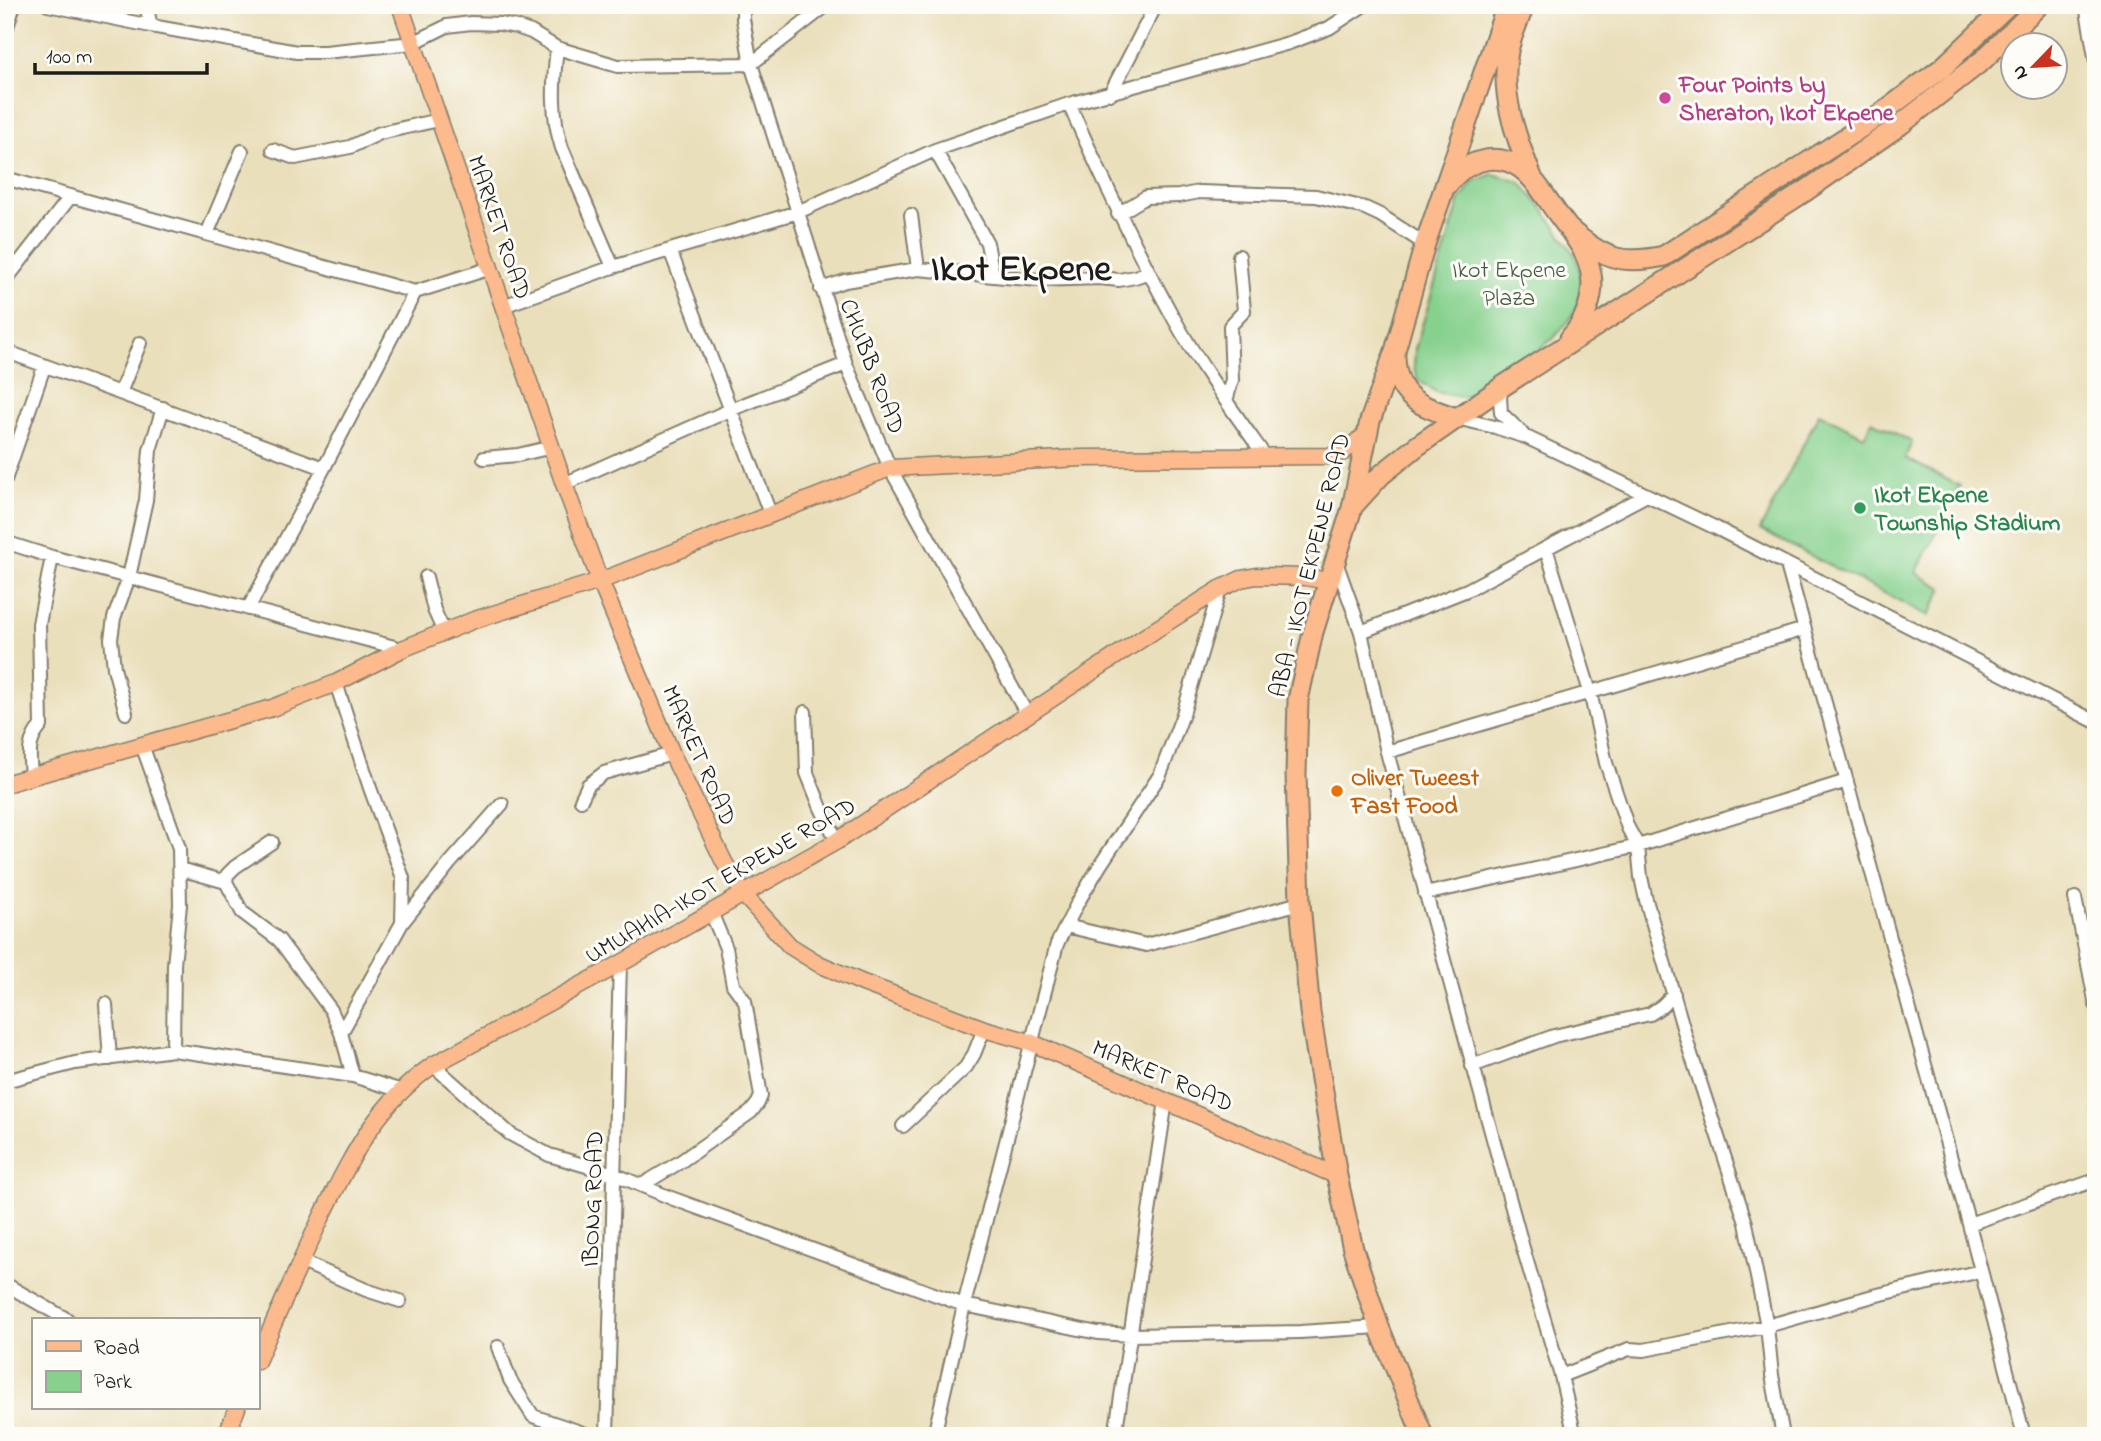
<svg xmlns="http://www.w3.org/2000/svg" width="2101" height="1441" font-family="'Indie Flower',sans-serif">
  <style>
    .green { fill: #87d18e; stroke: #527655; stroke-width: 2 }
    .lines { fill: none; stroke-linecap: round; stroke-linejoin: round }
    .minor-casing { stroke: #837e6c; stroke-width: 16 }
    .major-casing { stroke: #837e6c; stroke-width: 19 }
    .highway-casing { stroke: #837e6c; stroke-width: 23 }
    .minor { stroke: #fff; stroke-width: 12 }
    .major { stroke: #fcba8d; stroke-width: 16 }
    .highway { stroke: #fcba8d; stroke-width: 19 }
    .hotel-dot { fill: #d1479c; stroke: #fdfcf7; stroke-width: 2.5 }
    .leisure-dot { fill: #2e9e5b; stroke: #fdfcf7; stroke-width: 2.5 }
    .food-dot { fill: #e8710a; stroke: #fdfcf7; stroke-width: 2.5 }
    .labels { text-anchor: middle; stroke-width: 6; stroke-linejoin: round; paint-order: stroke }
    .hotel-label { font-size: 24px; font-weight: bold; fill: #b23c85; stroke: #fdfcf7; text-anchor: start }
    .street-label { font-size: 24px; fill: #1c1c1c; stroke: #fdfcf7 }
    .park-label { font-size: 24px; fill: #415b44; stroke: #fdfcf7 }
    .leisure-label { font-size: 24px; font-weight: bold; fill: #27864d; stroke: #fdfcf7; text-anchor: start }
    .food-label { font-size: 24px; font-weight: bold; fill: #c56008; stroke: #fdfcf7; text-anchor: start }
    .town-label { font-size: 38px; font-weight: bold; fill: #1c1c1c; stroke: #fdfcf7 }
  </style>
  <rect width="100%" height="100%" fill="#fdfcf7"/>
  <filter id="ink" filterUnits="userSpaceOnUse"><feTurbulence type="fractalNoise" baseFrequency=".0143" numOctaves="2"/><feDisplacementMap in="SourceGraphic" scale="14" xChannelSelector="R" yChannelSelector="G"/><feConvolveMatrix kernelMatrix="1 2 1 2 8 2 1 2 1" color-interpolation-filters="sRGB"/></filter>
  <filter id="wash" filterUnits="userSpaceOnUse"><feTurbulence type="fractalNoise" baseFrequency=".00686" numOctaves="4" result="noise"/><feDisplacementMap in="SourceGraphic" scale="28" xChannelSelector="R" yChannelSelector="G"/><feGaussianBlur stdDeviation="1.57" result="paint"/><feColorMatrix in="noise" values="0 0 0 0 0 0 0 0 0 0 0 0 0 0 0 0 0 1.4 0 .05"/><feComposite in="paint" operator="in"/></filter>
  <g filter="url(#wash)">
    <rect width="100%" height="100%" fill="#eadfbb"/>
    <!-- green -->
    <path class="green" d="M1493,174L1520,182L1544,210L1577,258L1581,284L1578,305L1568,322L1553,339L1476,392L1462,397L1436,392L1418,380L1414,368L1415,349L1460,200L1474,181Z
      M1819,413L1864,436L1872,421L1912,442L1905,458L1960,486L1916,573L1943,588L1929,616L1760,530Z"/>
  </g>
  <g filter="url(#ink)">
    <g class="lines">
      <!-- minor casing -->
      <g class="minor-casing">
        <path id="minor" d="M48,5L151,26L297,52H325L413,43L447,26L471,23L500,24L516,27L531,32L557,48L618,66L751,64L827,5
          M146,5L151,26
          M743,5V19L751,64L846,364L890,468L1028,716
          M2086,5L2096,62
          M5,33L14,5
          M557,48C553,82 551,115 562,148L613,267
          M1110,94L1156,5
          M1069,104C1101,176 1135,248 1173,317C1200,366 1233,411 1265,456
          M273,150L295,158L350,147L380,133L439,120
          M935,150L987,243L993,275
          M5,178L415,292L491,268
          M1118,214L1146,197L1179,196L1199,192L1316,196L1365,208L1380,215L1425,244
          M911,215L918,269
          M207,234L242,151
          M670,250L771,516
          M5,281L71,196
          M821,289L845,281L918,269L1038,280L1100,278L1119,280L1135,277L1149,272
          M503,306L613,267L798,212L935,150L1069,104L1289,43L1329,28L1364,5
          M5,351L324,468
          M1503,386L1500,397L1501,413L1522,433
          M120,393L140,343
          M1226,401L1232,380L1230,326L1244,311L1239,256
          M1456,418L1495,427L1528,438L1716,528L2096,722
          M484,458L518,455L552,447
          M5,480L44,367
          M564,484L730,410L846,364
          M5,542L52,557L402,649
          M1546,548L1590,692L1606,763L1628,828L1638,846L1641,877L1646,900L1689,1048L1746,1223L1767,1326L1772,1375L1783,1436
          M1336,562L1361,632L1387,752L1523,1248L1561,1376L1575,1436
          M1787,565L1969,1224L2024,1436
          M426,577L434,610L444,632
          M248,609L324,468L415,292
          M1361,632L1467,590L1647,495
          M336,683L370,788L403,878L402,923
          M805,712L807,773L821,808L837,841
          M126,713L114,668L111,639L114,618L129,577L146,500L150,450L163,408
          M142,745L179,848L180,905L174,965L173,1050
          M1387,752L1805,629
          M31,777C30,756 26,743 41,726L39,624L52,557
          M581,800L588,785L604,773L672,754
          M272,842L235,867L227,875L226,882L242,912L279,940L331,1010L341,1033L353,1076
          M180,869L226,882
          M1425,894L1638,846L1847,781
          M2075,898L2096,1005
          M1066,926L1146,945L1300,903
          M106,1004L110,1059
          M341,1033L402,923L450,863L502,804
          M433,1065L510,1134L549,1155L614,1174L671,1198L964,1305L1098,1333L1131,1335L1300,1332L1379,1327
          M1472,1066L1554,1036L1650,1014L1662,1006L1674,994
          M5,1081L75,1063L173,1050L353,1076L402,1091
          M903,1126L966,1067L974,1054L984,1029
          M642,1185L680,1162L751,1112L758,1103L761,1096L745,1001L733,985L726,948L711,912
          M1969,1224L2096,1180
          M300,1261L366,1290L400,1301
          M5,1284L68,1320
          M498,1347L510,1380L533,1416L592,1436
          M1561,1376L1629,1349L1644,1350L1767,1326L1873,1296L1981,1271
          M607,1436L620,964
          M934,1436L964,1305L1057,944L1078,902L1101,864L1160,775L1183,714L1220,589
          M1115,1436L1166,1101"/>
      </g>
      <!-- major casing -->
      <g class="major-casing">
        <path id="major" d="M400,5L564,484L600,581L672,754L724,862L743,894L790,946L819,964L863,983L984,1029L1030,1042L1337,1176
          M5,784L272,708L336,683L402,649L474,620L600,581L890,468L1082,458L1329,456L1343,452L1366,435
          M257,1361C279,1311 300,1262 323,1214C353,1154 376,1105 433,1065L620,964L837,841L1155,630L1220,589L1241,579L1257,576L1305,577L1328,581
          M226,1436L237,1408"/>
      </g>
      <!-- highway casing -->
      <g class="highway-casing">
        <path id="highway" d="M1524,5C1519,20 1511,36 1508,51C1500,94 1516,138 1532,177
          M1448,184C1464,162 1494,151 1519,167C1535,178 1546,198 1557,213C1570,231 1588,251 1591,274C1595,296 1585,322 1570,338
          M1568,228C1601,257 1620,266 1664,256L1871,121L1942,68L2008,5
          M1395,356C1396,399 1420,405 1456,418
          M1352,507L1381,475L1417,446L1503,386L1807,190L1900,125L1983,60L2039,5
          M1423,1436L1379,1327L1353,1249L1337,1176L1310,1012L1300,903L1296,774L1298,700L1313,632L1352,508L1370,421L1395,351L1425,244L1507,5"/>
      </g>
      <!-- minor -->
      <use href="#minor" class="minor"/>
      <!-- major -->
      <use href="#major" class="major"/>
      <!-- highway -->
      <use href="#highway" class="highway"/>
    </g>
  </g>
  <!-- markers -->
  <circle class="hotel-dot" cx="1665" cy="98" r="7"/>
  <circle class="leisure-dot" cx="1860" cy="508" r="7"/>
  <circle class="food-dot" cx="1337" cy="791" r="7"/>
  <g class="labels">
    <!-- hotel labels -->
    <g class="hotel-label">
      <text x="1679" y="92">Four Points by<tspan x="1679" dy="28">Sheraton, Ikot Ekpene</tspan></text>
    </g>
    <!-- street labels -->
    <g class="street-label">
      <text transform="translate(500 227) rotate(71)" y="8">MARKET ROAD</text>
      <text transform="translate(873 366) rotate(69)" y="8">CHUBB ROAD</text>
      <text transform="translate(1309 565) rotate(-76)" y="8">ABA - IKOT EKPENE ROAD</text>
      <text transform="translate(700 755) rotate(66)" y="8">MARKET ROAD</text>
      <text transform="translate(720 880) rotate(-30)" y="8">UMUAHIA-IKOT EKPENE ROAD</text>
      <text transform="translate(1163 1075) rotate(23)" y="8">MARKET ROAD</text>
      <text transform="translate(592 1199) rotate(-88)" y="8">IBONG ROAD</text>
    </g>
    <!-- park labels -->
    <g class="park-label">
      <text x="1509" y="277">Ikot Ekpene<tspan x="1509" dy="28">Plaza</tspan></text>
    </g>
    <!-- leisure labels -->
    <g class="leisure-label">
      <text x="1874" y="502">Ikot Ekpene<tspan x="1874" dy="28">Township Stadium</tspan></text>
    </g>
    <!-- food labels -->
    <g class="food-label">
      <text x="1351" y="785">Oliver Tweest<tspan x="1351" dy="28">Fast Food</tspan></text>
    </g>
    <!-- town labels -->
    <g class="town-label">
      <text x="1021" y="280">Ikot Ekpene</text>
    </g>
  </g>
  <!-- margin -->
  <rect width="2101" height="1441" fill="none" stroke="#fdfcf7" stroke-width="28"/>
  <!-- legend -->
  <rect x="32" y="1318" width="228" height="91" fill="#fdfcf7" stroke="#a3a29f" stroke-width="2"/>
  <rect x="46" y="1341" width="35" height="10" fill="#fcba8d" stroke="#a3a29f" stroke-width="2"/>
  <text x="94" y="1354" font-size="21" fill="#1c1c1c">Road</text>
  <rect x="46" y="1371" width="35" height="21" fill="#87d18e" stroke="#a3a29f" stroke-width="2"/>
  <text x="94" y="1388" font-size="21" fill="#1c1c1c">Park</text>
  <!-- north arrow -->
  <g transform="translate(2034 66) rotate(245)"><circle r="33" fill="#fdfcf7" stroke="#a3a29f" stroke-width="2"/>
  <path d="M0-5L12 26L0 18L-12 26Z" fill="#c8321e"/>
  <text y="-10" font-size="19" font-weight="bold" text-anchor="middle" fill="#1c1c1c">N</text>
  </g>
  <!-- scale -->
  <path d="M35 63v10h172v-10" fill="none" stroke="#1c1c1c" stroke-width="3.5"/>
  <text x="46" y="63" font-size="21" fill="#1c1c1c" stroke="#fdfcf7" stroke-width="5" paint-order="stroke">100 m</text>
</svg>
